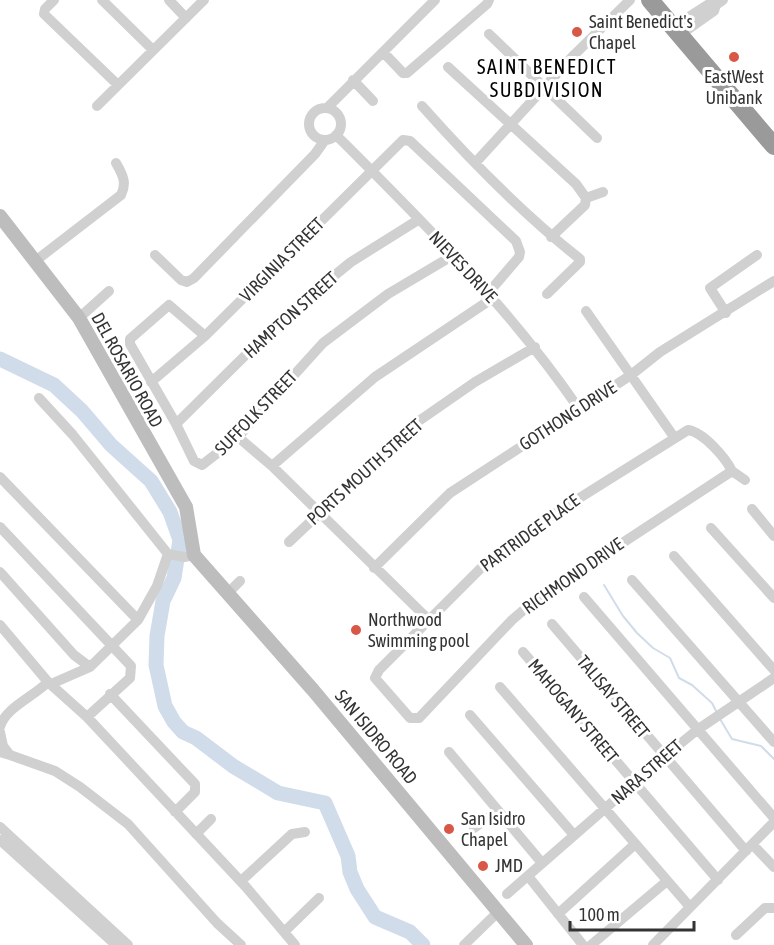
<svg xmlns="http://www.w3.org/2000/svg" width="774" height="945" font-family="'Asap Condensed',sans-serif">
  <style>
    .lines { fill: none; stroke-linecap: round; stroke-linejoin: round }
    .stream { stroke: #d1dceb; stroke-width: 2 }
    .river { stroke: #d1dceb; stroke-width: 15 }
    .street { stroke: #d0d0d0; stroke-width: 10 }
    .secondary { stroke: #bdbdbd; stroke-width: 14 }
    .highway { stroke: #9a9a9a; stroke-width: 18 }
    .poi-dot { fill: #d85747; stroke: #fff; stroke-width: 2 }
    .labels { text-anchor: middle; stroke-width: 6; stroke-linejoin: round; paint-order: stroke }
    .poi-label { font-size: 18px; fill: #333; stroke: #fff; text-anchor: start }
    .street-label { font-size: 18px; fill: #333; stroke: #fff }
    .neighbourhood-label { font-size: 20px; letter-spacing: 1.5px; fill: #000; stroke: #fff }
  </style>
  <rect width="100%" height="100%" fill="#fff"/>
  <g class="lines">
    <!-- stream -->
    <path class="stream" d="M604,585L623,616L637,633L653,648L670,658L679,678L692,685L712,703L716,711
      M720,719L732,739L761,746L774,759"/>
    <!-- river -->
    <path class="river" d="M0,359L54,385L82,411L111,445L151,481L170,512L180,540L174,578L163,601L157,636L156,665L165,706L174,722L183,732L196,738L233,766L278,793L325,803L348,856L350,872L357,889L375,917L410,932L423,945"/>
    <!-- street -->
    <path class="street" d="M54,0L45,9L44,14L118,85
      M102,0L153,50
      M169,0L186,18
      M673,27L709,4L716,5
      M489,34L597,138
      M680,35L714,11L716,5L723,0
      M383,52L403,73H407L487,4L489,0
      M448,67L576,184L586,198L585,205L551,237
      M353,80L373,101
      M97,106L204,0
      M422,106C470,160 523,214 580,259V262L547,294
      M327,108L435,0
      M309 124a16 16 0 1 1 32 0a16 16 0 1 1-32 0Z
      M336,135C422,221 510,308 579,409
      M476,162L574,55L630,0
      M586,198L603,192
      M155,255L181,280L187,282L194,278L315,154L325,140
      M34,262L121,195C127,183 123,175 116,163
      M586,311L674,437
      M726,313L710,288L757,255
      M79,318L109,291
      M205,336L169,305L130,339V344L176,424L194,461L202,465L238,437L323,343L388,294L452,256
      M151,382L205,336L403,140L410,141L516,241L520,252L519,257L489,292
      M39,398L73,435L168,554L184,557L194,555
      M176,424L288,313L351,262L418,220
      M688,430C703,432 725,457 732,471L534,601L512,620L419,718H410L375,678L379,670L486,563L538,524Z
      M238,437L272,466L429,620
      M272,466L375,377L493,298
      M732,471L745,480
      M0,477L138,620L90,667L51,684
      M752,509L774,536
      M0,527L131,666L130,678L87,717
      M711,528L774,598
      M289,542L413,425L475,382L535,347
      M674,556L774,670
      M374,568L450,493L631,375L660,352L774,281
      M0,572L74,655L90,667
      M632,580L774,742
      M227,594L240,581
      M584,597L774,818
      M138,620L157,586L168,554
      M552,624L746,851
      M0,625L48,682L87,717L246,887L295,945
      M523,652L718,880
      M500,687L690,907
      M110,694L195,784V792L175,812
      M470,715L574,835
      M0,727C5,708 33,697 48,682
      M0,732L3,746L10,755L0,752
      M449,752L542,863
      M10,755L55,771L80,787L128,824L217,923L241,945
      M0,827L128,945
      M474,828L498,811
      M196,834L211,819
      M0,840L116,945
      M753,845L774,867
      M528,876L583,945
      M241,881L292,834L305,832
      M507,894L664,757L697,730L774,678
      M558,914L634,845
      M284,932L319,898
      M736,935L765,908H774
      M464,945L498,912
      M591,945L667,881
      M653,945L774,822"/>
    <!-- secondary -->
    <path class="secondary" d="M0,216L79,318L186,507L194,555L313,690L526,945"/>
    <!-- highway -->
    <path class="highway" d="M650,0L774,146"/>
  </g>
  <!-- markers -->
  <g class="poi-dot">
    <circle cx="577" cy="32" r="6"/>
    <circle cx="734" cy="57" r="6"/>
    <circle cx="356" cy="630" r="6"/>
    <circle cx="449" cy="829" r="6"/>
    <circle cx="483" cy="866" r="6"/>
  </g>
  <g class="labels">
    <!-- poi labels -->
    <g class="poi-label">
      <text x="589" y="28">Saint Benedict's<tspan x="589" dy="21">Chapel</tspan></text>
      <text x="734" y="83" text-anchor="middle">EastWest<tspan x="734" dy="21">Unibank</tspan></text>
      <text x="368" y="626">Northwood<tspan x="368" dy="21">Swimming pool</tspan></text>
      <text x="461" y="825">San Isidro<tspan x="461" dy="21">Chapel</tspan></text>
      <text x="495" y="872">JMD</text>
    </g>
    <!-- street labels -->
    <g class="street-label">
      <text transform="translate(282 260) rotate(-45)" y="6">VIRGINIA STREET</text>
      <text transform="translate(463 267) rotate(47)" y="6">NIEVES DRIVE</text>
      <text transform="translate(291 315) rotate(-42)" y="6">HAMPTON STREET</text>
      <text transform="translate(127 370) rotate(61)" y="6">DEL ROSARIO ROAD</text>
      <text transform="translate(256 413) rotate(-46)" y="6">SUFFOLK STREET</text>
      <text transform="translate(568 416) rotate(-33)" y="6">GOTHONG DRIVE</text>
      <text transform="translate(365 472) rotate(-42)" y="6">PORTS MOUTH STREET</text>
      <text transform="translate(530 533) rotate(-36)" y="6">PARTRIDGE PLACE</text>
      <text transform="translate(573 576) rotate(-35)" y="6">RICHMOND DRIVE</text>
      <text transform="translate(613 697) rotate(50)" y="6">TALISAY STREET</text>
      <text transform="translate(573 711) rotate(50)" y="6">MAHOGANY STREET</text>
      <text transform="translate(376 737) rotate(50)" y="6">SAN ISIDRO ROAD</text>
      <text transform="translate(647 772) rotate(-41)" y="6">NARA STREET</text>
    </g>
    <!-- neighbourhood labels -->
    <g class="neighbourhood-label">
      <text x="547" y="74">SAINT BENEDICT<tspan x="547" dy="23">SUBDIVISION</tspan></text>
    </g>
  </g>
  <!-- scale -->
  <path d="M570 921v9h124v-9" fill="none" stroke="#333333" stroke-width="3"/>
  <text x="579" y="921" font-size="18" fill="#333333" stroke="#ffffff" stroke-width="4.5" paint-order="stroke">100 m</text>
</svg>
